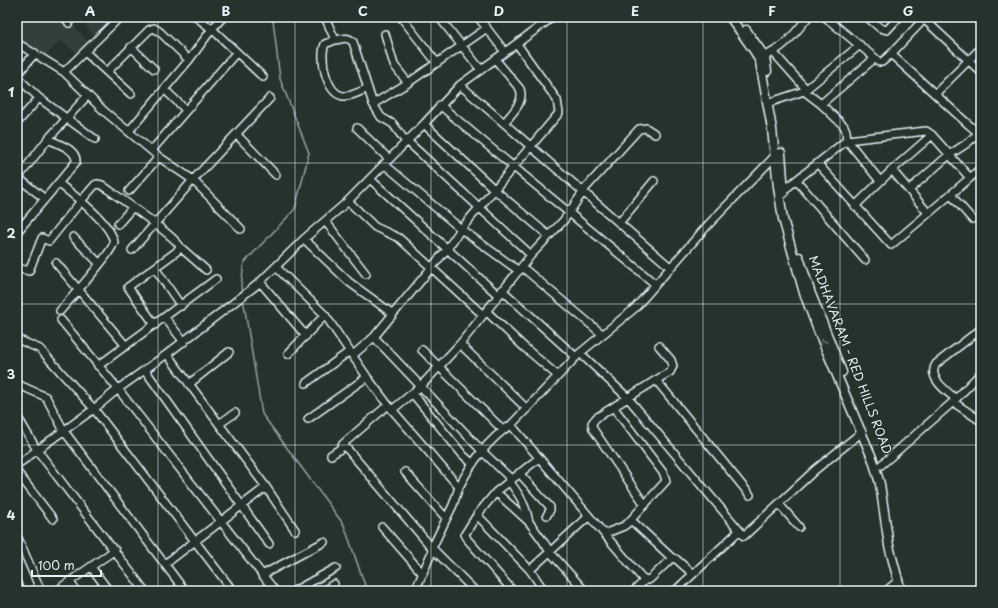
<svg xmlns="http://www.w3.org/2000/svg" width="998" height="608" font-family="'Playpen Sans',sans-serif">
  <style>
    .built { fill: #333f3a }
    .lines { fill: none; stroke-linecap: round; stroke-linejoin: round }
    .stream { stroke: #98a3a5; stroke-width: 1.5 }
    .minor-casing { stroke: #e8f1f8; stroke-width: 10 }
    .major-casing { stroke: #e8f1f8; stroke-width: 11 }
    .minor { stroke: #26332d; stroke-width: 7 }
    .major { stroke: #26332d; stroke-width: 8 }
    .oneway { stroke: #6a7674 }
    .grid { fill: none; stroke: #e8f1f8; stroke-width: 1; stroke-opacity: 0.55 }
    .labels { text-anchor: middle; stroke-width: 3; stroke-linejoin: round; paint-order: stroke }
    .street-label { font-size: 12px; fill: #e8f1f8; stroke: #26332d }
    .neatline { fill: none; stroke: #e8f1f8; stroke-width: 1.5 }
    .grid-label { font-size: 13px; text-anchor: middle; font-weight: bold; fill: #e8f1f8 }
  </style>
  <rect width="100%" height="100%" fill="#26332d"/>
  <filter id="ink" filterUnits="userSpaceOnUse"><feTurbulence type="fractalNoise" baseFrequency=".025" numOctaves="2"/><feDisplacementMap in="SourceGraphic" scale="8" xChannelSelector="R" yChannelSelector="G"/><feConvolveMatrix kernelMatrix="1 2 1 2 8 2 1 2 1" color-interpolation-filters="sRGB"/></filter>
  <g filter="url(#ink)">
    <!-- built -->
    <path class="built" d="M17,17H66L89,43L79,55L61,40L46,55L17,39Z
      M79,17H119L98,41Z"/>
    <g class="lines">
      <!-- stream -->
      <path class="stream" d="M242,293L241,286L244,263L295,209L309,153L280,79L273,20L274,17
        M243,298L262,414L344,525L367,591"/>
      <!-- minor casing -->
      <g class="minor-casing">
        <path id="minor" d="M65,17L69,23
          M223,17L212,29L263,77
          M325,17L335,40C342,39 348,36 353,42L373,104L381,117L393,124L406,142
          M401,17L437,63
          M439,17L481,70
          M478,17L505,52
          M825,17L875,58
          M867,17L880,28L887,30L899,17
          M924,19L981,72
          M385,34L394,65L408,83
          M335,40L325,44C319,57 326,93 343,96C351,97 361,91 368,88
          M17,43L64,72L104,111L159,157L193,180L241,229
          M131,47L154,69
          M85,52L131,94
          M774,53L806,89
          M891,54L926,17
          M761,58C783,49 794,35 808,17
          M495,59L520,89C525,102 512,113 504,123
          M64,72L120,17
          M107,72L149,30L154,28L160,32L189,60
          M17,75L35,53
          M17,77L39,98L95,139
          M460,85L670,267
          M164,89L186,110
          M804,91L860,45
          M935,94L981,48
          M768,103L804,91L821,104L875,58L879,62H882L891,54L969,125L981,135
          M373,104L408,83L487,28
          M821,104L844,126L846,131L847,140L880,181
          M440,105C511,166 584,224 655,284
          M17,123L39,98
          M424,124L495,190L549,236
          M357,128L389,159
          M129,131L189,60L212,29L196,17
          M237,135L276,175
          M407,141L531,255
          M152,150L236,53
          M384,164L461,229L519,271
          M818,164L891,245L970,178
          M892,170L928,213
          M17,177L45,199
          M17,179L48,139L88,95
          M370,179L498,295
          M797,181L865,260
          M58,183C74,195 110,222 114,242C113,252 70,299 60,311
          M784,190L847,140L926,131L932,135L970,178L981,168
          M909,190L949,155L966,144L981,131
          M129,191L159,157
          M583,191L639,129L646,128L655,134
          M951,195L972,219
          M348,201L375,227L399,238L483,315
          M855,206L892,170L932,135
          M326,222L366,274
          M619,223L654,181
          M118,224L132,208
          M17,232L76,162C77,149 58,144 48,139
          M73,237L100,264
          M304,239L349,282L393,314
          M180,247L206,270
          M132,250L193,180L270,98
          M56,263L126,346
          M276,267L325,315L367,377L388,405L459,487C470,465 489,438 511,425L580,353L635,308L707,226L776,155H777
          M522,267L602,334
          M17,268L29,271L42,238L49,241L81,201L95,185L97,184L102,185C114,194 178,238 180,247L176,252L128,287L155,325
          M155,268L181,306
          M260,282L306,336
          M502,290L576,357
          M486,311L524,347L558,376
          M165,318L184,342
          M61,320L118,389L275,591
          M374,337L483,452L511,479
          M17,339L40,349L94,409L118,389L167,354L258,284L304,239L346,203L424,124L460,85L553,17
          M460,344L527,409
          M422,350L503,430
          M580,353L628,398L744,536L815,470L862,432
          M167,354L266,487L295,530
          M288,354L325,315
          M353,355L374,337L447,249L461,229L559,113L557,100L517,44
          M98,366L216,279
          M145,370L269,544
          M656,380L670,372L673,366L671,360L659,346
          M306,383L350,351
          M17,384L46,397L64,431L185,591
          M189,384L229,352
          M413,394L463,455L473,464
          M956,399C946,391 927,377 936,364L981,329
          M953,402L981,421
          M392,410L421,386L460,344L531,255L564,220L583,192
          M17,416L37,450L17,465
          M308,419L367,377
          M219,424L235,413
          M511,425L642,578L648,580L650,579L672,558L676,559L693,574
          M343,444L432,548L475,591
          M331,455L340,449L343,444L388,405
          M881,465L953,402L981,373
          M17,472L53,519
          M405,472L446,518
          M519,473L550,507V510L547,515
          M509,481C519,494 526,505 529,522
          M496,492L529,522L543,541L550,552L585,591
          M779,504L799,527
          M645,505L593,429L592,423L596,418L656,380L750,495
          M477,515L530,570L541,586L539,591
          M631,520L672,558
          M382,527L423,574
          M604,534L624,526L628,523L666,481L664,474L614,408
          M17,536L41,591
          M165,564L266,487
          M91,567L109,591
          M530,570L589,516
          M262,575L324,542
          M70,582L76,591
          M17,583L19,589H17
          M58,591L63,586L115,550
          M145,591L37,450L94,409L233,591
          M294,591L336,568
          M323,591L334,584
          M415,591L431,554L432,548L453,505L459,487
          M513,591L467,539L465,534L477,515L496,492L539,458
          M634,591L645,580
          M675,591L739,531
          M886,591L898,581"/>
      </g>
      <!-- major casing -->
      <g class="major-casing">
        <path id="major" d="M730,17L755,52L760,62L772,129L778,187L783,219L804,293L819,333L873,460L880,484L889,546L901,591
          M746,30L765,57L767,71
          M781,153L784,193
          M799,257L811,294L842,372"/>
      </g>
      <!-- minor -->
      <use href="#minor" class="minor"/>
      <!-- major -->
      <use href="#major" class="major"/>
    </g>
    <!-- one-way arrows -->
    <defs><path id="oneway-chevron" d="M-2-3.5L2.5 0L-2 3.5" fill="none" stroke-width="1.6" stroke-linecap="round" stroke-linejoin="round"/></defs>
    <use class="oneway" href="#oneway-chevron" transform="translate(823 342) rotate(-114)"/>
  </g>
  <!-- grid -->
  <path class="grid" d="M158,17V591M295,17V591M431,17V591M567,17V591M703,17V591M840,17V591M17,163H981M17,304H981M17,445H981"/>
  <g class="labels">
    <!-- street labels -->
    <g class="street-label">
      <text transform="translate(850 355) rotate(69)" y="4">MADHAVARAM - RED HILLS ROAD</text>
    </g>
  </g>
  <!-- margin -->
  <rect width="998" height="608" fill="none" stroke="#26332d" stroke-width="44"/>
  <!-- scale -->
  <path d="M32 570v6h69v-6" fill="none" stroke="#e8f1f8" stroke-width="2"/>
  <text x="38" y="570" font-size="12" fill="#e8f1f8" stroke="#26332d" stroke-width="3" paint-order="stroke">100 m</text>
  <rect x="22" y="22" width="954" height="564" class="neatline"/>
  <g class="grid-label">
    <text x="90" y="16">A</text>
    <text x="226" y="16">B</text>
    <text x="363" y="16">C</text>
    <text x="499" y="16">D</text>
    <text x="635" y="16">E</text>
    <text x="772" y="16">F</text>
    <text x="908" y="16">G</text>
    <text x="11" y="97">1</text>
    <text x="11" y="238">2</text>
    <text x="11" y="379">3</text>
    <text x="11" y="520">4</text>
  </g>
</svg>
